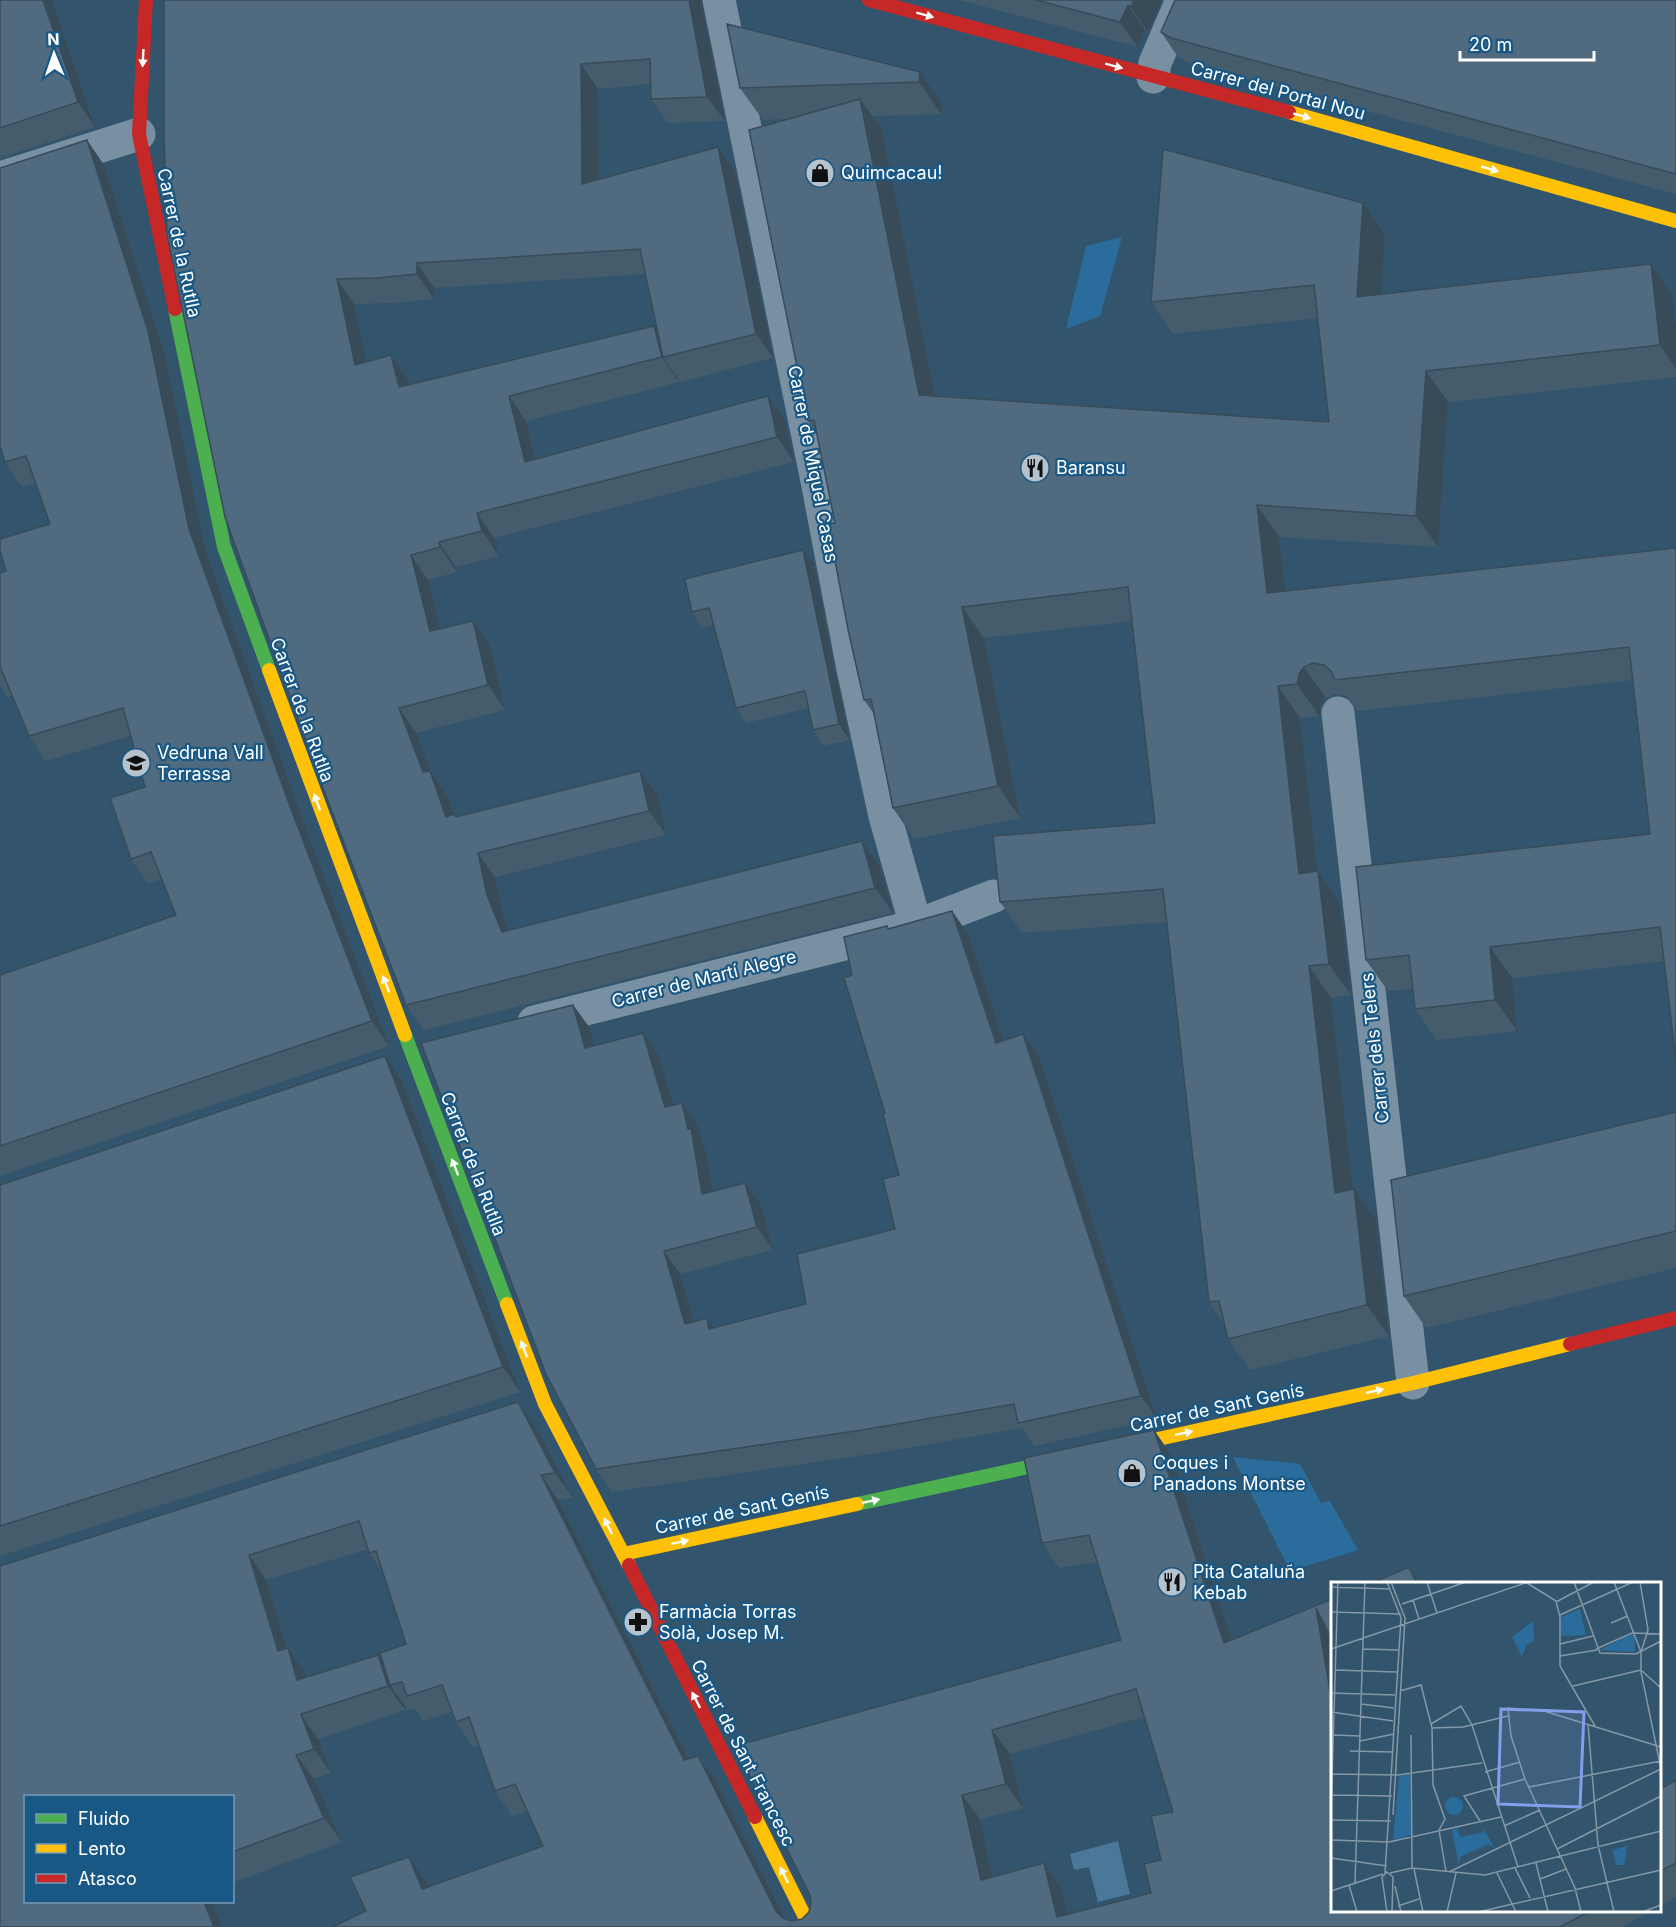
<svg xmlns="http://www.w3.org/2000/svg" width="1676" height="1927" font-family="Inter,sans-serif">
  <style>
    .green { fill: #2a6d9c }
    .water { fill: #4b7799 }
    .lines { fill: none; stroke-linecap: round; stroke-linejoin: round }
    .street { stroke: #7990a2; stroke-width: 33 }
    .fast { stroke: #4caf50; stroke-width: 14 }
    .slow { stroke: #ffc107; stroke-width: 14 }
    .jam { stroke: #c62828; stroke-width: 14 }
    .wall { fill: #455c6d; fill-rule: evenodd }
    .shaded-wall { fill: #384b59 }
    .building { fill: #506b7f; stroke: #384b59; stroke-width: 1.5; fill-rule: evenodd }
    .oneway { fill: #f6fbf6 }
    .labels { text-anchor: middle; stroke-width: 4.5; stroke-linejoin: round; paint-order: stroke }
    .street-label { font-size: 18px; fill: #fff; stroke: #195885 }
    .poi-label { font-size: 18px; fill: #fff; stroke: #195885; text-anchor: start }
    .inset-road { fill: none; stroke: #8498a7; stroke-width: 1.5 }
    .view { fill: #839eea; fill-opacity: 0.15; stroke: #839eea; stroke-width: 3 }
    .inset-edge { fill: none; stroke: #fff; stroke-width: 3 }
  </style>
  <rect width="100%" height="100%" fill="#32546c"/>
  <!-- green -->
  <path class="green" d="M1122,237L1100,316L1066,329L1086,246Z
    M1233,1457L1300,1464L1321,1503L1330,1501L1358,1550L1290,1571Z"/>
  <!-- water -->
  <path class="water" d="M1118,1841L1130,1894L1098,1902L1089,1867L1074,1870L1070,1854Z"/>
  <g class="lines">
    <!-- street -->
    <path class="street" d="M719,0L817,481L853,669L885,816L916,926
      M1153,77L1155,63L1182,0
      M0,178L139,134
      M1338,713L1413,1383
      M534,1022L916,926L994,896"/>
    <!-- fast -->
    <path class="fast" d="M175,309L224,547L269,670
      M405,1035L507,1304
      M857,1504L1070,1458"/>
    <!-- slow -->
    <path class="slow" d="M1289,112L1676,221
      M269,670L405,1035
      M507,1304L545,1404L629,1565
      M1117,1448L1413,1383L1570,1344
      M623,1554L857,1504
      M755,1817L810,1927"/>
    <!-- jam -->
    <path class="jam" d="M146,0L139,134L175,309
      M869,0L1289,112
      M1570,1344L1676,1318
      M629,1565L755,1817"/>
  </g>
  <!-- wall -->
  <path class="wall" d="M0,0H52L95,127L0,158Z
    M164,0H701L725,121L668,123L651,99V84L598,89L599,180L718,147L735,171L773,358L680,382L679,380V382L526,421L536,459L785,420L794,462L494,538L499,556L456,567L457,572L428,580L440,629L490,645L505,710L416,733L431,772L447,795L454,814L456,816L658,796L666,835L495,877L504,920L508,930L862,841L879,865L893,913L423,1030L406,1005ZM645,274L657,330L654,326L409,385L408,380L391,355L366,362L354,304L394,303L434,299V288Z
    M959,0H1162L1148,32L1145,29L1138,47Z
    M1676,0V194L1188,63L1178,57L1161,32Z
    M920,72L942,104L941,114L872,116L882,130L935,396L1329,422L1317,318L1173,334L1151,302L1385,235L1381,295L1651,264L1673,296L1676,324V377L1448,402L1438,547L1279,537L1285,591L1676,548L1664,961L1512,978L1517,1031L1437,1040L1415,1009L1413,989L1388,991L1366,960L1650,834L1633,680L1357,711L1346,696L1335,694L1326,698L1321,705L1319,716L1300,718L1317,872L1340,903L1351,995L1331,998L1353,1189L1376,1220L1389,1336L1250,1370L1228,1339L1224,1325L1209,1302L1166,922L1022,933L1000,902L1155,823L1132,621L984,638L1020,818L914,839L893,808L874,714L864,700L835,523L817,434L808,421L787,119L763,120L740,88Z
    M104,165L165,355L206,553L308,834L389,1046L0,1176V975L176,915L162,879L148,883L131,859L145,787L130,736L46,761L29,736L12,695L8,697L0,686V573L6,571L50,524L36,483L22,487L5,462Z
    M814,565L849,740L823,746L813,730L808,708L746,723L736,708L713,625L702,628L692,612Z
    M952,911L968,934L1004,1041L1023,1034L1039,1057L1157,1419L1034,1446L1022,1428L878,1453L612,1492L596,1469L573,1005L589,1027L594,1046L659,1056L674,1105L682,1103L698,1126L703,1145L706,1151L714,1191L761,1205L773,1250L680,1274L694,1322L714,1328L806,1304L895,1229L899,1175L852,975L887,926L889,929Z
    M402,1081L520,1392L0,1556V1185Z
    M1676,1112V1268L1426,1328L1404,1296Z
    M518,1402L536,1427L573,1498L558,1500L689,1759L698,1756L716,1781L785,1919L792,1921L802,1919L809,1912L811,1903L810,1895L735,1746L1121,1640L1097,1562L1059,1568L1042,1543L1024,1458L1154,1430L1171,1455L1232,1640L1332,1599V1911H1652L1622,1927H333L366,1911L350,1877L409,1857L426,1882L429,1887L543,1846L527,1811L512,1816L495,1791L479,1745L473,1747L456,1722L452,1712L424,1721L415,1708L407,1710L403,1703L405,1710L318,1739L331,1773L314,1779L342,1842L232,1883V1797H26V1902H212L222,1927H0V1566ZM368,1549L369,1553L383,1573L406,1644L380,1653L383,1662L378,1655L306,1677L305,1673L287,1648L266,1580ZM1144,1717L1173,1812L1151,1816L1161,1860L1144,1864L1151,1893L1068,1915L1061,1888L1044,1863L992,1877L980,1819L1023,1808L1010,1754Z
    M1676,1780V1897L1659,1907V1790Z"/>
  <!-- shaded-wall -->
  <path class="shaded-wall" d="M43,0H52L95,127L78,102Z
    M689,0H701L725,121L707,97Z
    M1134,0H1162L1148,32L1131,7Z
    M1128,5L1145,29L1138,47L1120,22Z
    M581,64L598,89L599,209L582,184Z
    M920,72L942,104L941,114L919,82Z
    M860,99L882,130L941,426L919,395Z
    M87,140L104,165L165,355L206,553L308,834L389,1046L372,1021L291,809L189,529Z
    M718,147L735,171L773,358L756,334Z
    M1363,203L1385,235L1379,329L1357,297Z
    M417,263L434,288V299L417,274Z
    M1651,264L1673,296L1676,324V369L1660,345Z
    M337,279L354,304L372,389L355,365Z
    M654,326L672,350L663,357L679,380V382L662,357Z
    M391,355L408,380L416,412L399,387Z
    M1426,371L1448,402L1438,547L1416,516Z
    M509,396L526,421L542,486L525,462Z
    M768,396L785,420L794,462L777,437Z
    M1257,505L1279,537L1289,624L1267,593Z
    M477,513L494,538L499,556L482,531Z
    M439,542L456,567L457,572L440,547Z
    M803,550L814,565L849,740L839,724Z
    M411,555L428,580L447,656L430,631Z
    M962,607L984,638L1020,818L998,786Z
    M473,621L490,645L505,710L488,685Z
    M1304,667L1326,698L1321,705L1319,716L1297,684L1299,674Z
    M1278,686L1300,718L1321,905L1299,874Z
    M399,708L416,733L431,772L447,795L464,842L446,817L423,772Z
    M640,771L658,796L666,835L649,811Z
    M862,841L879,865L893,913L875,888Z
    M478,853L495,877L504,920L519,957L502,932L487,895Z
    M1318,871L1340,903L1351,995L1329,964Z
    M952,911L968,934L1012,1066L996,1043Z
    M1490,947L1512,978L1517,1031L1495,1000Z
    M1309,966L1331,998L1357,1225L1335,1193Z
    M573,1005L589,1027L601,1071L585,1048Z
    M643,1033L659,1056L681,1130L665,1107Z
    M1023,1034L1039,1057L1157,1419L1141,1396Z
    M385,1056L402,1081L520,1392L503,1367Z
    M682,1103L698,1126L703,1145L706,1151L718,1216L702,1194Z
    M745,1183L761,1205L773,1250L757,1227Z
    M1354,1189L1376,1220L1389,1336L1367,1305Z
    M664,1251L680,1274L701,1347L685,1324Z
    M707,1318L723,1341L709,1329Z
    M518,1402L536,1427L573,1498L555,1473Z
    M1154,1430L1171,1455L1241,1668L1224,1643Z
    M541,1475L558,1500L702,1785L684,1760Z
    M249,1555L266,1580L295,1676L278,1651Z
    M1409,1567L1420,1584H1417Z
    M1316,1608L1332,1632V1703Z
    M288,1648L305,1673L314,1705L297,1680Z
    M378,1655L395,1680L390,1685L403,1703L405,1710L388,1686Z
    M301,1714L318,1739L331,1773L314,1749Z
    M992,1730L1010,1754L1023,1808L1006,1784Z
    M296,1755L314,1779L342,1842L324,1818Z
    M698,1756L716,1781L789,1927L776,1911Z
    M962,1795L980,1819L998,1905L981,1880Z
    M409,1857L426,1882L440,1914L422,1889Z
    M1044,1863L1061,1888L1071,1927L1057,1917Z
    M204,1902H212L222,1927H214Z"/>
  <!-- building -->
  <path class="building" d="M0,0H43L78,102L0,128Z
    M164,0H689L707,97L651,99L650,59L581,64L582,184L718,147L756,334L663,357L640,249L417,263V274L377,278L337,279L355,365L391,355L399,387L654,326L662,357L509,396L525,462L768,396L777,437L477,513L482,531L439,542L440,547L411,555L430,631L473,621L488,685L399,708L423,772L430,771L446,817L454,814L456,817L640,771L649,811L478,853L487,895L502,932L862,841L875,888L406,1005L326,796L225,517L167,234L164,133Z
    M1036,0H1134L1131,7L1128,5L1120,22Z
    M1175,0H1676V174L1171,38L1161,32Z
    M727,24L920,72L919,82L740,88Z
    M860,99L919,395L1329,422L1314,285L1151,302L1163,149L1363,203L1357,297L1651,264L1660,345L1426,371L1416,516L1257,505L1267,593L1676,548V1061L1660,927L1490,947L1495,1000L1415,1009L1409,955L1366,960L1356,867L1650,834L1629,647L1335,680L1331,671L1324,665L1313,663L1304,667L1299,674L1297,684L1278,686L1299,874L1318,871L1329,964L1309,966L1335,1193L1354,1189L1367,1305L1228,1339L1219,1301L1209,1302L1163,889L1000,902L993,836L1155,823L1128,587L962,607L998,786L893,808L871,699L864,700L849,634L828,524L835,523L814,420L808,421L749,130Z
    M87,140L148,331L189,529L291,809L372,1021L0,1146V975L176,915L151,852L131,859L110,798L145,787L123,708L29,736L1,669H0V573L6,571L0,551V539L50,524L26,456L5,462L0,446V168Z
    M803,550L839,724L813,730L805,691L736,708L709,608L692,612L685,579Z
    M952,911L996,1043L1023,1034L1141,1396L1018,1423L1014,1404L862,1430L596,1469L546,1374L421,1043L573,1005L585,1048L643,1033L665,1107L682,1103L688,1129L691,1128L702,1194L745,1183L757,1227L664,1251L685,1324L707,1318L709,1329L806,1304L797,1254L895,1229L883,1179L899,1175L883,1114L885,1113L844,978L852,975L844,937L887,926L888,929Z
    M385,1056L503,1367L0,1526V1185Z
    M1676,1112V1231L1404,1296L1391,1180Z
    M518,1402L555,1473L541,1475L684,1760L698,1756L776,1911L783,1918L792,1921L802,1919L809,1912L811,1903L810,1895L735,1746L1121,1640L1089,1535L1042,1543L1024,1458L1154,1430L1224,1643L1332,1599V1639L1316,1608L1332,1703V1911H1590L1560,1927H333L366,1911L350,1877L409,1857L422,1889L543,1846L515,1784L495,1791L469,1717L456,1722L442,1685L407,1696L402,1682L390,1685L380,1653L406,1644L376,1551L369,1553L359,1521L249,1555L278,1651L288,1648L297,1680L378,1655L388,1686L301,1714L314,1749L296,1755L324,1818L232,1852V1797H26V1902H204L214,1927H0V1566ZM1136,1689L1173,1812L1151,1816L1161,1860L1144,1864L1151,1893L1057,1917L1044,1863L981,1880L962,1795L1006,1784L992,1730Z
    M1409,1567L1417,1584H1370Z
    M1676,1780V1863L1659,1872V1790Z"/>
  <!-- one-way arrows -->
  <defs><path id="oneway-solid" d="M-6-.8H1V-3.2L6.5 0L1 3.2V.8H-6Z" transform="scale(1.5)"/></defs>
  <g class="oneway">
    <use href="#oneway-solid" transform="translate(925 15) rotate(15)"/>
    <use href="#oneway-solid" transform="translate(143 58) rotate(93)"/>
    <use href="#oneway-solid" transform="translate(1114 66) rotate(15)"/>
    <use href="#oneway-solid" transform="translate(1302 116) rotate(16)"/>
    <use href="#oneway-solid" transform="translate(1490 169) rotate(16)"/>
    <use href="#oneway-solid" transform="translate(317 802) rotate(-110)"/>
    <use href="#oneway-solid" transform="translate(386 984) rotate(-111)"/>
    <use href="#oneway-solid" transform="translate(455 1167) rotate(-111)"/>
    <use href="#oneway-solid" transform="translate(524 1349) rotate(-111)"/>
    <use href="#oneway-solid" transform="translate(1375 1391) rotate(-12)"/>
    <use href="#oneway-solid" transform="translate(1184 1433) rotate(-12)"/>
    <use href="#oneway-solid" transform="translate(871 1501) rotate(-12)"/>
    <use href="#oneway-solid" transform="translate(608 1526) rotate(-117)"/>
    <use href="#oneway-solid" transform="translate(680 1542) rotate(-12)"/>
    <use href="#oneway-solid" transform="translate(696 1700) rotate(-117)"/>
    <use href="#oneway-solid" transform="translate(784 1875) rotate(-117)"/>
  </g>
  <!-- icons -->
  <defs>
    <g id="shop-disc" transform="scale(1.5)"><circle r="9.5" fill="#b7c3cc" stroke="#195885"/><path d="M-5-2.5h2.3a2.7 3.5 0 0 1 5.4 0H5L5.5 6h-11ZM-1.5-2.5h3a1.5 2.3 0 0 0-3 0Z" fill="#111"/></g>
    <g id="restaurant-disc" transform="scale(1.5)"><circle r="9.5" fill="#b7c3cc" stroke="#195885"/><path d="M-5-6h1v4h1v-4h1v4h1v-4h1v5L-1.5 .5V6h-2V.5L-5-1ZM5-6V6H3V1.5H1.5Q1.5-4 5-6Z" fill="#111"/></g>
    <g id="school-disc" transform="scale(1.5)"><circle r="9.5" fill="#b7c3cc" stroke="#195885"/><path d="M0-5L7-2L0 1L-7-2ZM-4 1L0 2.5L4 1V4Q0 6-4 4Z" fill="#111"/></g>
    <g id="pharmacy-disc" transform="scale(1.5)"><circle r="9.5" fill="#b7c3cc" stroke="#195885"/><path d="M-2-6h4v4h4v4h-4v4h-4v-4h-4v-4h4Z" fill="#111"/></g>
  </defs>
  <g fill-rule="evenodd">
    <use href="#shop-disc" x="820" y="173"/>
    <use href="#restaurant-disc" x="1035" y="468"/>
    <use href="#school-disc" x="136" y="763"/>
    <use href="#shop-disc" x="1132" y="1473"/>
    <use href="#restaurant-disc" x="1172" y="1582"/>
    <use href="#pharmacy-disc" x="638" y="1622"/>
  </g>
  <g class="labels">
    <!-- street labels -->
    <g class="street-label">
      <text transform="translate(1278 91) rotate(15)" y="6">Carrer del Portal Nou</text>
      <text transform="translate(179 243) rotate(78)" y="6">Carrer de la Rutlla</text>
      <text transform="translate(813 464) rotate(79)" y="6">Carrer de Miquel Casas</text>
      <text transform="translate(302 710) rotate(70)" y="6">Carrer de la Rutlla</text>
      <text transform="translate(704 979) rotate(-14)" y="6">Carrer de Martí Alegre</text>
      <text transform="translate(1375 1048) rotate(-96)" y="6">Carrer dels Telers</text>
      <text transform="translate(473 1164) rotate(69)" y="6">Carrer de la Rutlla</text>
      <text transform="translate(1217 1408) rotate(-12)" y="6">Carrer de Sant Genís</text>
      <text transform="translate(742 1510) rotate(-12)" y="6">Carrer de Sant Genís</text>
      <text transform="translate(743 1753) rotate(63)" y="6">Carrer de Sant Francesc</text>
    </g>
    <!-- poi labels -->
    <g class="poi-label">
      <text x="841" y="179">Quimcacau!</text>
      <text x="1056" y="474">Baransu</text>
      <text x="157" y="759">Vedruna Vall<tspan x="157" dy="21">Terrassa</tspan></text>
      <text x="1153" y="1469">Coques i<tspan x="1153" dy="21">Panadons Montse</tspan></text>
      <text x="1193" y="1578">Pita Cataluña<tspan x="1193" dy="21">Kebab</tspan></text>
      <text x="659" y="1618">Farmàcia Torras<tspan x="659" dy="21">Solà, Josep M.</tspan></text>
    </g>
  </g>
  <!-- overview -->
  <g transform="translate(1331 1582)">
    <rect width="330" height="330" fill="#32546c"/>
    <path d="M249,27L255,53L230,54V35ZM202,39L203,59L195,63L191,75L181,55ZM298,53H303L304,70L269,68ZM79,191L80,253L62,258L68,195ZM114 224a9 9 0 1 1 18 0a9 9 0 1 1-18 0ZM149,240L164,267L158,262L129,275L128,284L121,248L126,246L129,255L153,250ZM296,264L293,283H285L282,268Z" fill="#2a6d9c"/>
    <path class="inset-road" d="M60,0L74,36L62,233M96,0L106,31M243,0L269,71L305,72L330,59M283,0L310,70M309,0L317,48L310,70V90L330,187M196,1L225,19L229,35V84L264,144M0,5L59,7M82,18L88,37M225,20L263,0M71,22L135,0M0,30L70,32M229,33L302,0M280,41L297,34M229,62L262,54M0,67L197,0M32,67L67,68M265,67L301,51L330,52M229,74L266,68M4,88L66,90M311,89L330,106M242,104L310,88M69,109L90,103L101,146L102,203L114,237L108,248M0,111L64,113M30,122L63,126M0,130L62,139M100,142L130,124L141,143L187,285M257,142L267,263L283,330M101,146L132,145L177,134M2,153L29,154M80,153L81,286M29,159L63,152M19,169L62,170M154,190L189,180M1,192L67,193L151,181M198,205L330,179M0,213L61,214M0,229L7,0M0,238L60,239M149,239L133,214L194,197M173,244L209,228M108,248L115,290M0,258L58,260L170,235M226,267L330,214M0,276L56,284M205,281L217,330M184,286L199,316M83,287L92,330M118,290L330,187M54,291L70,36L56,0M59,291L81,286L154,293L330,249M166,291L185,330M209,297L235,287M24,301L34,0M18,303L26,330M64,304L70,330M0,309L52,292M67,324L88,317M56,330L51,295L56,290L62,295L61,330M116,330L125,291M147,330L330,288M250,330L244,306L194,197L180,154L177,126L213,129L330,165M311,330L330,323"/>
    <path class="view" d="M170,127L253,130L249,225L167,222Z"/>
    <rect width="330" height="330" class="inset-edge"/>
  </g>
  <!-- legend -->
  <rect x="24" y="1795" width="210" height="108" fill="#195885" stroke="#759bb6" stroke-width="1.5"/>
  <rect x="36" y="1814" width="30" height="9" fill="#4caf50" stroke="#759bb6" stroke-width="1.5"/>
  <text x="78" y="1825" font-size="18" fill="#ffffff">Fluido</text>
  <rect x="36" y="1844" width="30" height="9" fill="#ffc107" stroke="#759bb6" stroke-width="1.5"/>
  <text x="78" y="1855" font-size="18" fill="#ffffff">Lento</text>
  <rect x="36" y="1874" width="30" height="9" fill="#c62828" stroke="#759bb6" stroke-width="1.5"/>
  <text x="78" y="1885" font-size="18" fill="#ffffff">Atasco</text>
  <!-- north arrow -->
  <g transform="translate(54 54) rotate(358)" stroke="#195885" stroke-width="4.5" paint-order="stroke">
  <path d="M0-4.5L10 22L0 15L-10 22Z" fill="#ffffff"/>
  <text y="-9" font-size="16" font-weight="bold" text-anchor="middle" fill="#ffffff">N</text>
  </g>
  <!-- scale -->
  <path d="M1460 51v9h134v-9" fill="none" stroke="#ffffff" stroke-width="3"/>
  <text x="1469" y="51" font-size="18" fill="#ffffff" stroke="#195885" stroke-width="4.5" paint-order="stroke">20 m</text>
</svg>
